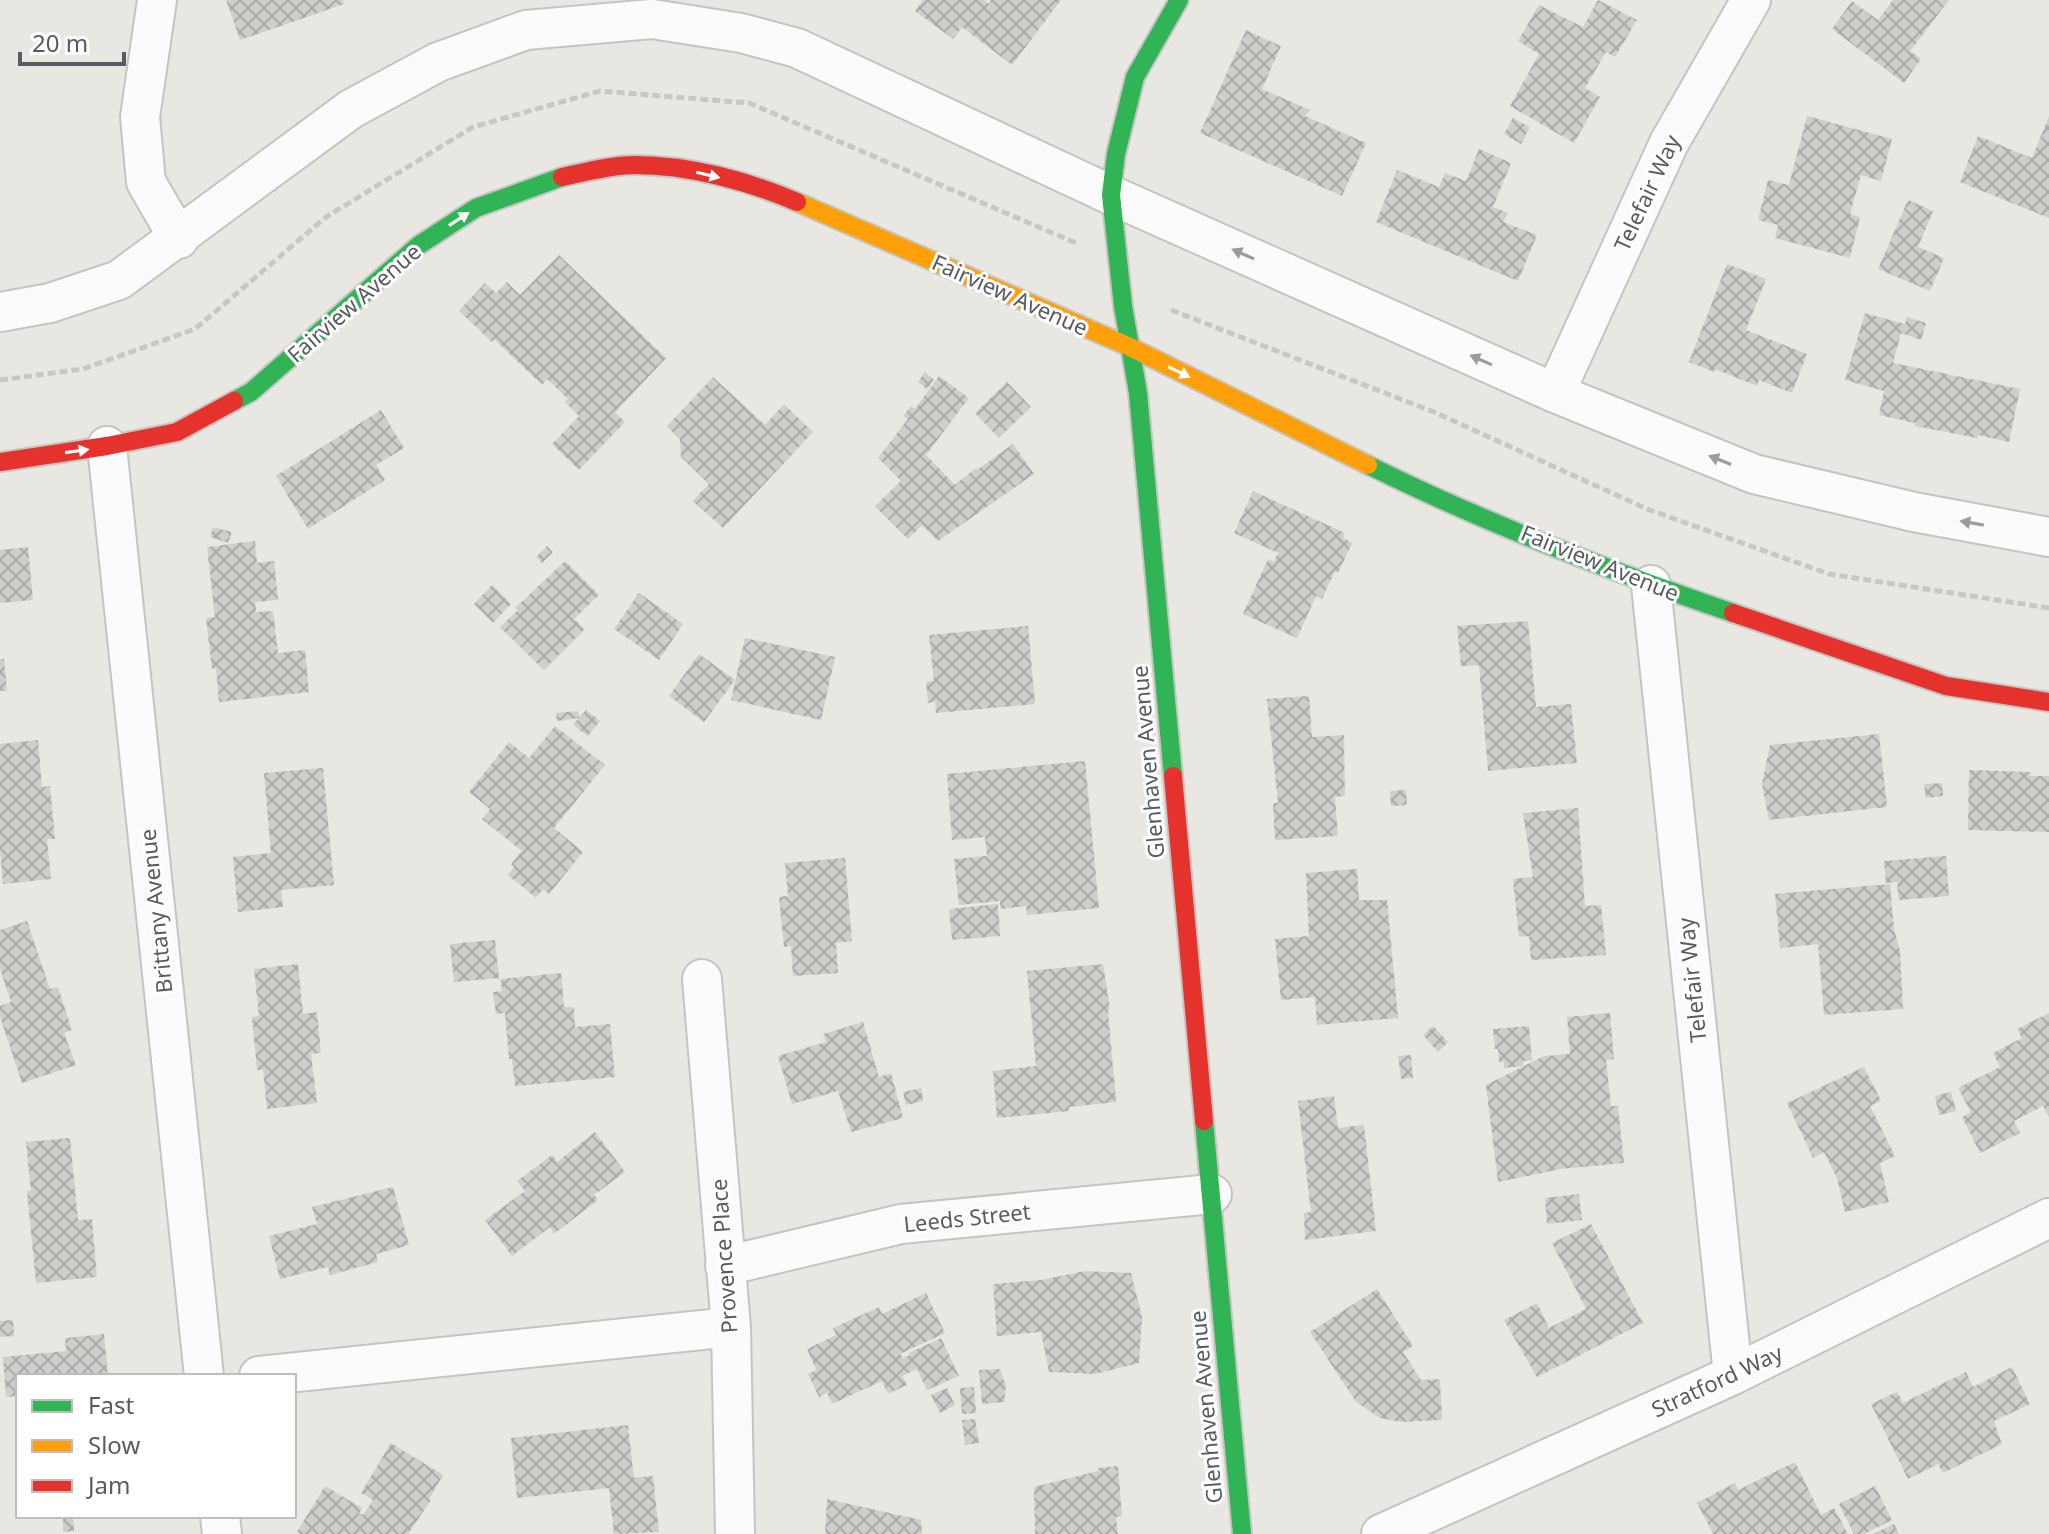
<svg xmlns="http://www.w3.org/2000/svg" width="2049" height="1534" font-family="'Noto Sans',sans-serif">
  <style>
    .building { fill: url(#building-cross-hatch) }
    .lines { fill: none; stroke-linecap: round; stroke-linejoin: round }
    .street-casing { stroke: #c4c4c3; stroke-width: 42 }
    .fast-casing { stroke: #c5c5c4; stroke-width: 22 }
    .slow-casing { stroke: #c5c5c4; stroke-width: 22 }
    .jam-casing { stroke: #c5c5c4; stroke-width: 22 }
    .path { stroke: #c3c9c5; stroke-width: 5; stroke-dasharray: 8 4; stroke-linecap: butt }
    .street { stroke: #fcfbfb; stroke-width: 38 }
    .fast { stroke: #30b455; stroke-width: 18 }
    .slow { stroke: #ff9f0a; stroke-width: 18 }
    .jam { stroke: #e5322d; stroke-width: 18 }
    .oneway { fill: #fff }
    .oneway2 { fill: #9a9c9e }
    .labels { text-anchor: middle; stroke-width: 6; stroke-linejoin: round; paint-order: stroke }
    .street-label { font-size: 22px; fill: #585c60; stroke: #fff }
  </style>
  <defs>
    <pattern id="building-cross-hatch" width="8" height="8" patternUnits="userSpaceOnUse" patternTransform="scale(2)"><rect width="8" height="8" fill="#cfcecb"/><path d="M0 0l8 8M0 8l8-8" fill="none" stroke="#abaaa8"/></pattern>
  </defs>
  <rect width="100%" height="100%" fill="#e8e7e2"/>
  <!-- building -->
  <path class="building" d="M226,0H343L344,4L240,40Z
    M923,0H984L989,4L991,0H1061L1012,65L962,27L953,39L915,11Z
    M1598,0L1637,20L1615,57L1606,52L1585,88L1600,97L1574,143L1510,106L1539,54L1518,41L1539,5L1583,27Z
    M1893,0H1949L1910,51L1921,59L1904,83L1832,29L1852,1L1878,20Z
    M1246,30L1281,46L1262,89L1310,110L1305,116L1366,143L1342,196L1200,133Z
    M1807,116L1892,139L1881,181L1861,175L1850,214L1860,217L1850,258L1775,238L1778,225L1758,220L1768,180L1789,185Z
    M2049,116V218L1960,182L1978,136L2032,158Z
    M1513,118L1530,127L1521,144L1504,134Z
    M1479,149L1511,163L1493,207L1508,213L1503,222L1537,235L1518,281L1376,222L1397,170L1439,187L1445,173L1466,181Z
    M1908,200L1933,211L1918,247L1944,258L1930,291L1878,269Z
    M559,255L666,358L615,412L625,422L579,470L552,444L579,416L565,402L568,399L547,379L542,385L494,339L492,342L459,311L485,283L496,293L507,282L520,295Z
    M1727,264L1766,279L1746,330L1807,354L1792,393L1759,380L1757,386L1715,369L1714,372L1689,362Z
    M1865,313L1905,324L1907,317L1926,323L1921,340L1901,333L1893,363L2020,389L2009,442L1978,435L1977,438L1915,426V423L1879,415L1884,391L1845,380Z
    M925,372L934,380L927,389L918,382Z
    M939,376L969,398L926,455L955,485L976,468L977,470L1013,444L1034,474L938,541L922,525L908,539L875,506L901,481L878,458L908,419L903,416L911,406L915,409Z
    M713,377L765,425L784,404L813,432L723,528L693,501L709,484L681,457L680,439L667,426Z
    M1007,382L1031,407L999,438L975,413Z
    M381,410L404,448L376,465L385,480L308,529L276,476Z
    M1253,491L1345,533L1343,538L1352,543L1338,573L1335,571L1322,599L1316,596L1297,638L1243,614L1268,559L1274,562L1278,553L1234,533Z
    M213,527L232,532L228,543L210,537Z
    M255,541L257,563L274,561L278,600L255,602L256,612L273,611L278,653L305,650L309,692L219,702L216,668L212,669L206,618L215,617L207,547Z
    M547,546L553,552L542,563L536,557Z
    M28,547L33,600L0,603V550Z
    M565,561L599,595L574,619L585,629L544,670L500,627L518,610L515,608Z
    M492,585L511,604L493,623L474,604Z
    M639,593L683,624L659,660L614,629Z
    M1528,621L1536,707L1571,704L1577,763L1488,771L1479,665L1461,666L1457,626Z
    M1028,626L1035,704L936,713L935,702L928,703L926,682L934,681L929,635Z
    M745,638L835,657L821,720L731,700Z
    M699,654L735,680L704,722L669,696Z
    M0,659H4L7,691H0Z
    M1309,696L1312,737L1344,735L1345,796L1335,797L1338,836L1275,840L1273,803H1278L1267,699Z
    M586,710L600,721L588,736L573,725Z
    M578,711L579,718L557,721L556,713Z
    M555,726L605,765L554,828L583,852L549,894L543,889L536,898L508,875L514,867L511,864L522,851L482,819L490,809L469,792L509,742L529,758Z
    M1879,734L1887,807L1769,820L1762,784L1770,745Z
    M38,740L42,787L50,786L55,839H47L51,879L3,884L0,850V744Z
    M1085,761L1099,908L1027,915L1026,906L1001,909L1000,901L959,905L954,859L987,856L985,837L952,840L947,774Z
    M323,768L334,885L281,890L283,907L238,912L233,857L271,853L264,773Z
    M1969,770L2031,772L2030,776H2049V832L1968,830Z
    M1942,783L1943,796L1926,798L1924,784Z
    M1406,790L1407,805L1391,806L1390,791Z
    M1578,808L1585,906L1601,905L1606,955L1531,960L1529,936L1519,937L1513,879L1533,877L1523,813Z
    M1946,856L1949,896L1899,900L1897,882L1886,883L1884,861Z
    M845,858L852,941L836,943L838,973L793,976L791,946L784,947L779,897L788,896L785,863Z
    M1357,869L1359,900H1387L1398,1018L1317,1025L1315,997L1281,1000L1275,939L1309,936L1306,873Z
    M1890,884L1894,929L1900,951L1903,1009L1824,1015L1818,944L1780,948L1775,894Z
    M998,904L1000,936L952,940L949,909Z
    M27,921L50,989L58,987L72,1030L64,1033L76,1065L22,1083L0,1017V1006L11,1002L0,969V930Z
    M495,940L499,978L454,982L450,944Z
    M298,964L303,1014L317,1012L321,1053L311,1054L317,1103L267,1109L263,1070H257L252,1017L259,1016L254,969Z
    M1103,964L1110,1009L1108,1010L1116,1102L1069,1107V1111L997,1118L993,1071L1036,1066L1027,971Z
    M561,973L564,1007H574L575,1027L610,1024L615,1077L515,1086L512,1059H509L505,1013L496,1014L493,992L502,991L501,979Z
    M1610,1013L1614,1059L1606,1060L1611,1106H1618L1624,1163L1561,1169L1498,1182L1486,1085L1544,1056L1570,1054L1567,1017Z
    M2049,1013V1117L2043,1106L2014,1121L2020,1133L1980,1153L1962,1117L1971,1112L1958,1088L2000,1067L1993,1053L2022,1038L2017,1029Z
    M863,1022L879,1077L891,1073L903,1118L851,1132L838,1091L792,1104L778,1056L826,1042L823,1034Z
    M1433,1026L1448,1042L1438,1052L1423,1035Z
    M1529,1026L1532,1060L1523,1061V1066L1504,1068V1062H1499L1498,1049H1495L1493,1029Z
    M1411,1055L1413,1078L1401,1079L1398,1056Z
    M1864,1067L1881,1101L1870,1106L1895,1156L1880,1163L1889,1202L1845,1212L1837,1178L1824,1152L1813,1158L1787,1103Z
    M921,1088L923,1101L906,1105L903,1092Z
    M1951,1092L1956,1111L1939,1115L1935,1096Z
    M1334,1096L1338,1128L1364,1125L1376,1231L1305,1240L1304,1213L1311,1212L1298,1101Z
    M595,1132L625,1172L594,1195L598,1200L554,1234L550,1227L512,1256L485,1220L525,1191L517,1181L552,1155L557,1162Z
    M70,1138L78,1220L92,1219L97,1277L36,1283L27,1191H31L26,1142Z
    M393,1187L409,1245L376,1254L378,1262L330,1275L328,1267L280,1279L269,1236L317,1224L312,1207Z
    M1579,1194L1582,1220L1547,1224L1545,1198Z
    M1591,1224L1643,1323L1537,1377L1504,1320L1537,1303L1549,1328L1586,1309L1552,1243Z
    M1085,1271L1131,1273L1142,1317L1139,1363L1095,1374L1049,1372L1041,1332L997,1336L993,1284L1041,1280Z
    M1377,1289L1413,1346L1403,1352L1421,1380L1440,1379L1442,1420L1401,1422L1380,1418L1356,1402L1310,1332Z
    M926,1293L945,1333L900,1354L903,1358L910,1355L909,1353L941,1338L959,1376L927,1390L917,1369L902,1376L907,1385L888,1394L882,1381L832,1404L827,1393L819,1397L808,1374L816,1370L807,1349L836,1335L833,1328L879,1307L882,1314Z
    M13,1320L14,1336L0,1337V1321Z
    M104,1334L108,1376H18V1396L6,1397L3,1357L66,1351L65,1338Z
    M2012,1367L2030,1404L1994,1421L2002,1444L1943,1473L1938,1464L1908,1479L1871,1404L1897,1392L1903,1403L1966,1372L1973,1387Z
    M1000,1369L1006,1386L1004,1402L982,1404L979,1370Z
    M974,1387L976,1413L962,1414L960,1388Z
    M947,1388L955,1405L940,1413L931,1395Z
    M975,1419L979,1443L965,1445L962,1420Z
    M628,1425L634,1478L653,1476L659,1532L614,1534L609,1488L517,1498L511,1438Z
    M391,1443L443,1475L429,1499L431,1500L408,1534H301L297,1532L325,1486L362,1508L359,1513L363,1515L373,1500L361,1493Z
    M1795,1462L1821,1515L1834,1508L1848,1534H1713L1697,1503L1735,1483L1738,1490Z
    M1118,1466L1122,1516L1116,1517L1118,1534H1035L1034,1487L1098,1471V1468Z
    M1875,1486L1892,1520L1864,1534H1854L1839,1504Z
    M827,1499L921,1520L922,1534H825Z
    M63,1516H73L74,1531L63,1532Z
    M1894,1524L1899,1534H1873Z"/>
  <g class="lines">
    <!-- street casing -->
    <g class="street-casing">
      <path id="street" d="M157,0L140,117L146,182L179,239
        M0,312L50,303L119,280L351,109L438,62L526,30L652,19L741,33L797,48L1111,195L1555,393L1754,474L1914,512L2049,537
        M1555,393L1669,143L1751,0
        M107,446L204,1376
        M1651,585L1733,1375
        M702,979L731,1327L735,1534
        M725,1266L901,1224L1212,1194
        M259,1376L731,1327
        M220,1516L222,1534
        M1381,1534L1733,1375L2049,1218"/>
    </g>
    <!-- fast casing -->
    <g class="fast-casing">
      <path id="fast" d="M234,401L251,392L419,245L476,208L562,177
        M1368,465C1485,523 1610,571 1733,613
        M1173,776L1138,393L1123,306L1111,195L1116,154L1135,77L1179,0
        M1204,1121L1242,1534"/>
    </g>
    <!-- slow casing -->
    <g class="slow-casing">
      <path id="slow" d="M797,202L1130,347L1368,465"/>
    </g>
    <!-- jam casing -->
    <g class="jam-casing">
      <path id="jam" d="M562,177C585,172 612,165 635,165C689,165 748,181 797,202
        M0,462L107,446L177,432L234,401
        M1733,613L1946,686L2049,702
        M1173,776L1204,1121"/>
    </g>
    <!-- path -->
    <path class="path" d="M1171,310L1434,412L1647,509L1829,574L2049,608
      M0,380L83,369L195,329L326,217L473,127L600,91L749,103L1076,243"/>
    <!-- street -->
    <use href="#street" class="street"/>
    <!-- fast -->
    <use href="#fast" class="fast"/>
    <!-- slow -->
    <use href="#slow" class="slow"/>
    <!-- jam -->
    <use href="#jam" class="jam"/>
  </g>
  <!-- one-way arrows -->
  <defs><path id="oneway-solid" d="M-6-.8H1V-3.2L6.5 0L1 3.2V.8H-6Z" transform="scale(2)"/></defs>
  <g class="oneway">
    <use href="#oneway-solid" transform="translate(708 175) rotate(13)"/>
    <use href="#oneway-solid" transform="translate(459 219) rotate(-33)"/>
    <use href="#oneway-solid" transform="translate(1179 372) rotate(26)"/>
    <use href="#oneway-solid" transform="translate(77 451) rotate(-8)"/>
  </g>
  <g class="oneway2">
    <use href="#oneway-solid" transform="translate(1243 254) rotate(-156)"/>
    <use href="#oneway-solid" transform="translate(1481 360) rotate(-156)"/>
    <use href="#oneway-solid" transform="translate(1720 460) rotate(-158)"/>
    <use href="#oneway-solid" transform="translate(1972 523) rotate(-170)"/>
  </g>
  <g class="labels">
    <!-- street labels -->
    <g class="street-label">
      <text transform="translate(1647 193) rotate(-65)" y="8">Telefair Way</text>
      <text transform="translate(1010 295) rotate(24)" y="8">Fairview Avenue</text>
      <text transform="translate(354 303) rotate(-41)" y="8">Fairview Avenue</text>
      <text transform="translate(1600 563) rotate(22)" y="8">Fairview Avenue</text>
      <text transform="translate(1148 762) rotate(-95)" y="8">Glenhaven Avenue</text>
      <text transform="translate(156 911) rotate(-96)" y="8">Brittany Avenue</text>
      <text transform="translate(1692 980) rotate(-96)" y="8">Telefair Way</text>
      <text transform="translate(967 1218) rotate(-6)" y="8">Leeds Street</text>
      <text transform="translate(724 1256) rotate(-94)" y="8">Provence Place</text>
      <text transform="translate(1717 1381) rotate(-25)" y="8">Stratford Way</text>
      <text transform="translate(1206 1407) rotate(-95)" y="8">Glenhaven Avenue</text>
    </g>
  </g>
  <!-- legend -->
  <rect x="16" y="1374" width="280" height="144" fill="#ffffff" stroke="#bcbebf" stroke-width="2"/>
  <rect x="32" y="1400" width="40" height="12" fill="#30b455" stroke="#bcbebf" stroke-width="2"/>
  <text x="88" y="1414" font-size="24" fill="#585c60">Fast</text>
  <rect x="32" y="1440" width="40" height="12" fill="#ff9f0a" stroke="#bcbebf" stroke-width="2"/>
  <text x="88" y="1454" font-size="24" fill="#585c60">Slow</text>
  <rect x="32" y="1480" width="40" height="12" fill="#e5322d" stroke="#bcbebf" stroke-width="2"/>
  <text x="88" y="1494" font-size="24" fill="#585c60">Jam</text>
  <!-- scale -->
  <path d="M20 52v12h104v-12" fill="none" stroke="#585c60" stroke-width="4"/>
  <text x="32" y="52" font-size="24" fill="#585c60" stroke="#ffffff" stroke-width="6" paint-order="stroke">20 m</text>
</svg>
